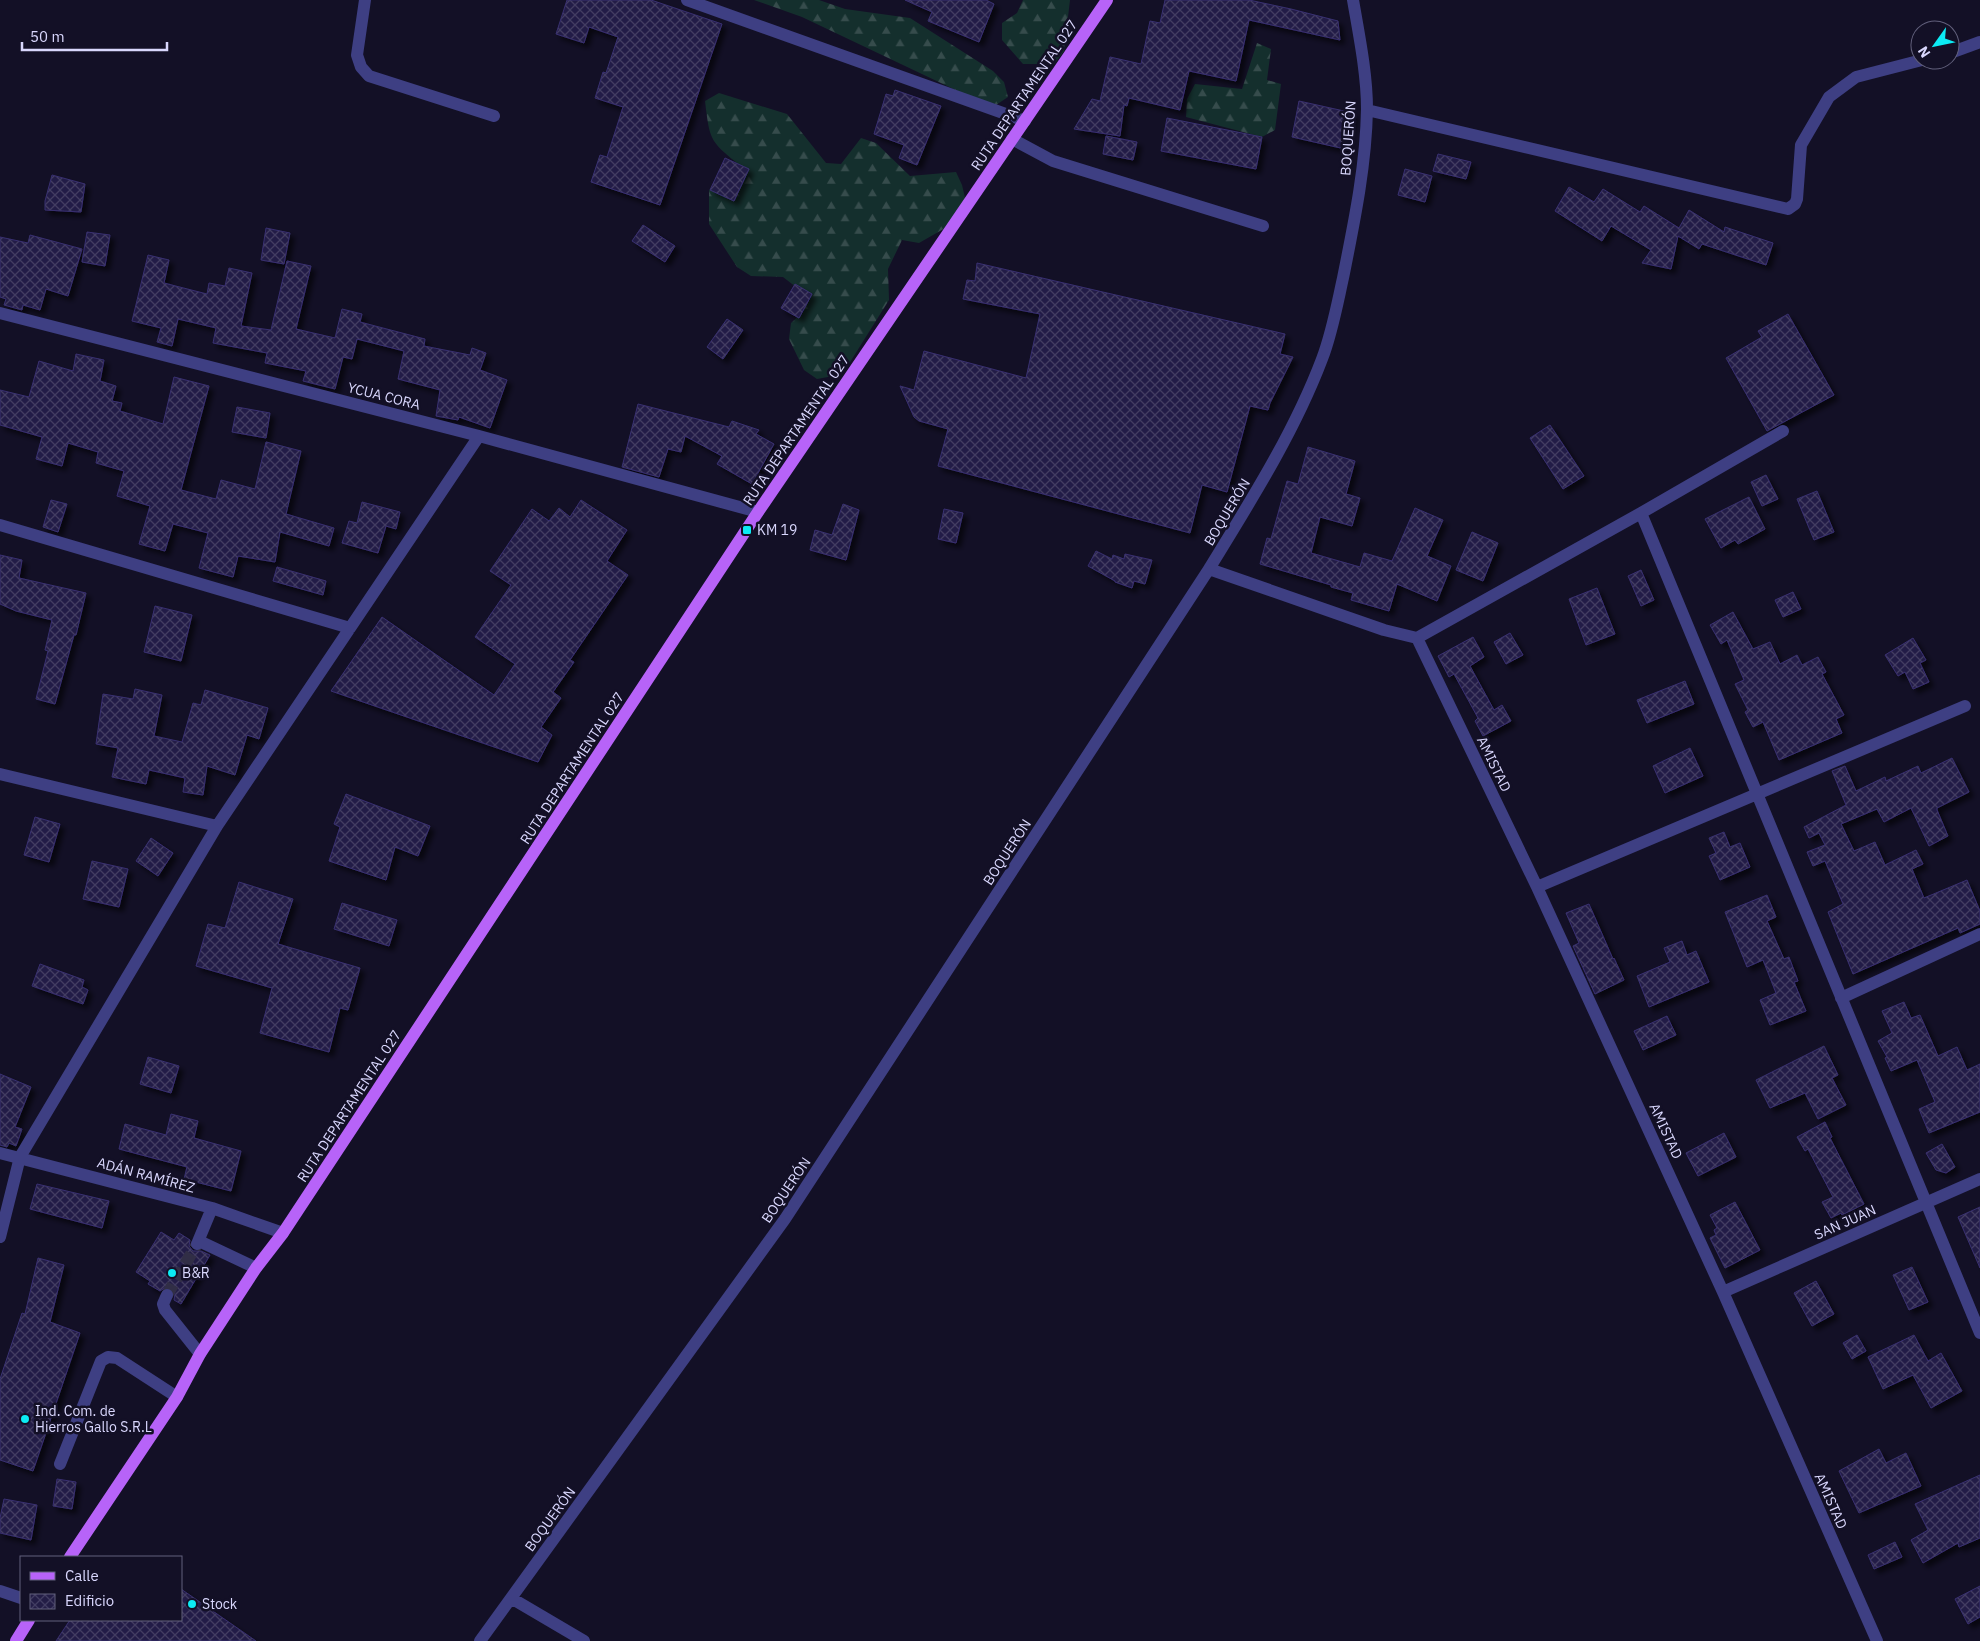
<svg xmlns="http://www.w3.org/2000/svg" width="1980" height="1641" font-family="'IBM Plex Sans',sans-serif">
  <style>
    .forest { fill: url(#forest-firs) }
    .building { fill: url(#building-cross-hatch); stroke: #393071; filter: url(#shadow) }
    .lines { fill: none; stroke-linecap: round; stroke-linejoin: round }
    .minor-tunnel { stroke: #312e46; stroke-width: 12; stroke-dasharray: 12 6; stroke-linecap: butt }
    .minor { stroke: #3e3f83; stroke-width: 12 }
    .major { stroke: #b763f8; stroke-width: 12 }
    .poi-dot { fill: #0cebf4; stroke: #131026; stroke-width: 2 }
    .labels { text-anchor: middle; stroke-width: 5; stroke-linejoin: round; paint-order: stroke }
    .street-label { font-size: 14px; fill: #d9d7fd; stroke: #131026 }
    .poi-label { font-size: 14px; fill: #d9d7fd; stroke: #131026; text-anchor: start }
  </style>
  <defs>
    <pattern id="forest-firs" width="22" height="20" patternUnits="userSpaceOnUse" patternTransform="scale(1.25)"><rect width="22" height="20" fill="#142f2d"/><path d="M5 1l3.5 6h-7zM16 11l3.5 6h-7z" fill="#364c4c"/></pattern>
    <pattern id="building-cross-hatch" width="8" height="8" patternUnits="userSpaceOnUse" patternTransform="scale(1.25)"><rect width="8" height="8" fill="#231d46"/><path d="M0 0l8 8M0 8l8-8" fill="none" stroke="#423d62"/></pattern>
    <filter id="shadow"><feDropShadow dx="4.5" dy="4.5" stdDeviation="2.5" flood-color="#0009"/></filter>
  </defs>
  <rect width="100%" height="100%" fill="#131026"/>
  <!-- forest -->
  <path class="forest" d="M754,0H819L845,9L910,18L993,71L1004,82L1008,97L996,105L964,94L802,17Z
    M1023,0H1070L1064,51L1054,64H1023L1002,40V23L1017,13Z
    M1257,43L1271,49L1267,80L1281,84L1275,130L1262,137L1186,117L1187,99L1195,84L1242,89Z
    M719,93L787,114L826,163L841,164L861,138L876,143L910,176L956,172L962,185L966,202L947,227L919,243L902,240L888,269L889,300L847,367L833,376L817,379L804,370L789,339L791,323L803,312L809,297L783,277L751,276L737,267L709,224V190L739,184L742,167C710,141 710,142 705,101Z"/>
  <!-- building -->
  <path class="building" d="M567,0H651L722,24L660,205L591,182L600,155L607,157L623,107L595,98L603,72L606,73L618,37L589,27L584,43L556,34Z
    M905,0H986L994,4L979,42L928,21L932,12Z
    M1165,0H1249L1291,9L1338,21L1340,40L1249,20L1236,81L1189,71L1180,110L1129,98L1127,106L1124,105L1120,136L1074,129L1092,99L1100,101L1110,57L1141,64L1150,21L1160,23Z
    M895,90L941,106L917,165L899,158L904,145L874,134L886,94L893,96Z
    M1299,101L1353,113L1345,149L1292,137Z
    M1167,118L1262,137L1256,169L1161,151Z
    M1106,136L1137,142L1133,160L1103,154Z
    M1438,154L1471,162L1466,179L1433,171Z
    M725,158L749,169L734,201L710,190Z
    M1405,169L1432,176L1425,202L1398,195Z
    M52,175L85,184L81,212L45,210V201Z
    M1569,187L1594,202L1603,189L1640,212L1644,206L1679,228L1689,210L1724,232L1725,227L1773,243L1766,265L1702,244L1699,249L1678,236L1671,269L1642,263L1651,250L1611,226L1602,241L1555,211Z
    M643,225L675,246L665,262L632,241Z
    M266,228L290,233L284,264L261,260Z
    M87,232L110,235L105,266L82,262Z
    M30,235L82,249L68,296L46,289L40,310L23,305L22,310L4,305L6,299L0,297V237L28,243Z
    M148,255L169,260L164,283L207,294L209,283L225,286L229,268L252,273L241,326L271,330L287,261L311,266L296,329L335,338L342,309L362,314L360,322L425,339L424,346L470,355L472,348L486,353L480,370L507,380L490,428L459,417L458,420L436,416L440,390L398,379L404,351L357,339L352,359L343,357L335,389L303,381L306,371L265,363L267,353L213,343L216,328L178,319L172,346L157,342L161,328L132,321Z
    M977,263L1285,334L1280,354L1293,357L1270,403L1268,410L1250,406L1227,492L1202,485L1190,533L938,466L948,429L919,421L914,417L900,386L914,390L924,351L1026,378L1040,314L963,299L967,280L975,281Z
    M795,284L812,294L799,318L781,308Z
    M1788,314L1834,395L1767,431L1726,358L1762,337L1758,331Z
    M727,319L743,330L723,359L707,347Z
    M76,354L104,360L100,381L116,386L112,401L122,403L120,411L163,424L174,377L209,386L181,490L216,499L221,480L255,489L266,442L301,451L286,514L334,528L329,546L280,532L275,562L238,556L233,577L199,568L208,533L173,524L165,551L139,544L150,506L117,496L124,471L96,463L98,452L68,443L62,466L36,459L42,437L0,425V390L29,397L39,361L73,371Z
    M638,404L729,427L732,421L759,430L756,434L774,444L752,484L717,464L722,456L685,436L681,452L668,449L659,477L622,467Z
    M237,407L270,413L266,438L232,432Z
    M1550,425L1584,476L1563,489L1530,438Z
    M1308,447L1355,461L1346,494L1360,498L1352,526L1320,517L1311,553L1360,567L1364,553L1392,561L1415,508L1443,520L1427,556L1451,566L1437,601L1397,584L1389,611L1351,600L1353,593L1331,587V585L1260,564L1267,538L1271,539L1287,481L1298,484Z
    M1766,475L1778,499L1762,506L1751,482Z
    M1817,491L1834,532L1814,540L1797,499Z
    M1749,497L1765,529L1738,544L1735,540L1721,548L1705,519Z
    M51,500L67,504L58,532L43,527Z
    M581,500L627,530L607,561L628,575L570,660L574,662L553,692L561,698L541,727L552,735L538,762L331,691L382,617L494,695L515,664L475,637L511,585L490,571L532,509L549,521L559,508L570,517Z
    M362,502L400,512L396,529L386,526L378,553L342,543L349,521L357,523Z
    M843,504L859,510L846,560L810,550L815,530L832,535Z
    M944,509L963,513L956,543L938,539Z
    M1472,532L1498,543L1483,581L1456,570Z
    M1096,551L1112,559L1113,555L1124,559L1125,554L1152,560L1145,584L1134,581L1132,588L1115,582V581L1088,566Z
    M0,555L22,560L19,578L86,593L76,635H74L55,704L36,699L48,651L45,650L52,620L16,611L0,604Z
    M277,567L326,581L323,595L273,581Z
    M1641,570L1654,600L1641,606L1628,576Z
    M1597,588L1615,634L1586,645L1569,599Z
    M1793,592L1801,609L1783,617L1775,600Z
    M155,606L192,615L181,661L144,652Z
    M1733,612L1753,649L1770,642L1780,664L1797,655L1802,665L1818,657L1826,672L1822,674L1844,715L1836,719L1842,733L1779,760L1763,722L1753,727L1745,712L1748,710L1735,684L1744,680L1727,640L1721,644L1710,625Z
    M1510,633L1523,655L1506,664L1494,642Z
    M1473,637L1484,657L1470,666L1494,710L1502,705L1511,721L1483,736L1475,721L1478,718L1454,674L1449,677L1438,656Z
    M1913,638L1926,660L1920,663L1929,682L1913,689L1905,672L1898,676L1885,655Z
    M1685,681L1694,704L1647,723L1637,700Z
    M135,689L162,695L154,736L182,742L193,703L201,705L205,690L268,708L259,739L247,735L235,775L207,766L203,795L183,792L185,778L149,770L146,784L112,777L118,748L96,744L103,694L133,699Z
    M1690,748L1703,776L1665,793L1653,766Z
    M1952,758L1969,792L1937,808V810L1948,836L1929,846L1911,808L1884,822L1877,809L1841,824L1854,851L1875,842L1885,865L1916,850L1923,864L1912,869L1924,898L1967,880L1980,911V924L1960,933L1958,928L1853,974L1828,912L1843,904L1825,861L1813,866L1807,852L1825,845L1819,833L1809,838L1804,827L1846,805L1832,771L1845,766L1856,791L1885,777L1886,781L1918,766L1921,773Z
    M346,794L430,826L418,856L395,847L386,880L329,861L340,827L334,824Z
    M35,817L60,824L49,862L24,855Z
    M1724,832L1730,847L1740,843L1750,867L1720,880L1709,856L1716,853L1709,838Z
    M151,838L173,853L158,876L136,861Z
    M92,861L128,869L119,907L83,899Z
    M239,882L293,899L278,944L360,968L348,1010L340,1008L329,1052L260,1033L272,988L196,966L208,924L225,928Z
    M1767,895L1776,917L1767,921L1784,959L1789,957L1798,981L1794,982L1806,1011L1770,1025L1760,1000L1776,993L1763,960L1747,967L1725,912Z
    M342,903L397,920L389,946L334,929Z
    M1589,904L1613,959L1614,958L1624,980L1595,994L1573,946L1579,943L1566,913Z
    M1682,941L1687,955L1696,951L1709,982L1649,1007L1637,976L1670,962L1664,948Z
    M40,964L84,980L82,987L88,990L83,1004L32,986Z
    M1904,1002L1911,1018L1920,1015L1938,1056L1957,1047L1967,1070L1980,1064V1112L1929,1133L1919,1109L1935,1102L1917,1060L1891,1071L1885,1058L1887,1057L1878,1041L1892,1033L1882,1011Z
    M1667,1016L1676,1035L1643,1050L1634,1031Z
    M1824,1046L1838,1075L1832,1078L1846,1105L1818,1119L1805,1093L1770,1108L1756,1080Z
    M148,1057L179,1066L171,1093L140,1084Z
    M0,1074L31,1087L15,1127L22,1129L16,1146L9,1143L7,1147L0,1145Z
    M171,1114L198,1121L194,1138L241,1151L231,1191L184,1179L187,1167L119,1149L125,1124L166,1135Z
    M1825,1122L1832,1137L1830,1138L1864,1204L1842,1215L1841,1213L1831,1218L1822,1202L1833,1197L1808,1149L1805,1151L1797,1137Z
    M1724,1133L1736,1157L1698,1176L1686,1153Z
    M1942,1144L1955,1167L1946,1173L1936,1170L1926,1153Z
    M37,1184L109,1201L102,1228L30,1209Z
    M1735,1202L1760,1250L1725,1268L1710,1238L1716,1235L1714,1230L1717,1228L1710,1215Z
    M1980,1207V1268L1958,1217Z
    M161,1232L174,1240L179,1233L190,1240L189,1246L193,1251H201L210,1255L181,1304L174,1300L175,1294L171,1288L166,1287L160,1291L148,1284L150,1281L136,1272Z
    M38,1258L64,1265L50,1322L80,1333L33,1471L0,1460V1379L22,1313L25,1314Z
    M1912,1267L1928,1302L1909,1310L1893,1275Z
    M1816,1281L1834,1314L1812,1326L1794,1293Z
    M1857,1335L1866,1351L1852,1359L1843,1343Z
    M1914,1335L1928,1361L1941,1353L1962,1391L1931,1408L1913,1375L1883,1389L1868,1357Z
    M1879,1449L1886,1463L1906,1453L1921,1486L1859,1513L1839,1471Z
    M1980,1475V1538L1959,1547L1958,1543L1923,1563L1911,1540L1928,1530L1915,1504Z
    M57,1479L76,1482L72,1509L53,1506Z
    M4,1499L37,1505L31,1540L0,1533V1518Z
    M1895,1542L1902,1557L1874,1569L1868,1555Z
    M1980,1586V1617L1968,1624L1955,1599Z
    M181,1589L256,1641H56L70,1620H181Z"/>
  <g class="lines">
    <!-- minor-tunnel -->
    <path class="minor-tunnel" d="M167,1295L197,1244"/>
    <!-- minor -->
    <path class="minor" d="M365,0L357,55L361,67L369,76L494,116
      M687,0L1025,121
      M1950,53L1980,42
      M1367,110L1788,209L1795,204L1797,199L1801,145L1829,97L1856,77L1922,60
      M1012,139L1053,161L1263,226
      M0,313L479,436L758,512
      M1641,513L1980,1333
      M0,525L350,628
      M1209,569L1384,630L1417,638L1641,513L1783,431
      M1417,638L1537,887L1723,1292L1877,1641
      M0,774L217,826
      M1537,887L1965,706
      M1841,998L1980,934
      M0,1153L212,1208L283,1233
      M0,1237L20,1157L217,826L479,436
      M199,1241L256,1268
      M197,1244L212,1208
      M1723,1292L1980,1179
      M167,1295L163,1304L165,1310L200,1354
      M60,1464L101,1361L108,1357L117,1358L177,1397
      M0,1591L21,1598
      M511,1598L584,1641
      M480,1641L785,1219L1209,569C1250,502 1294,433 1322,359C1332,333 1337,305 1343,278C1354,223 1366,166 1367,109C1367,74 1359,35 1353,0"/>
    <!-- major -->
    <path class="major" d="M70,1557L177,1397L200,1354L256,1268L283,1233L758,512L1107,0
      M16,1641L29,1620"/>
  </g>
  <!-- markers -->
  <g class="poi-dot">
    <rect x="742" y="525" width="10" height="10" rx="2.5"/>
    <circle cx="172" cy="1273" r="5"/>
    <circle cx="25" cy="1419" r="5"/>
    <circle cx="192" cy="1604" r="5"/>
  </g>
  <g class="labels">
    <!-- street labels -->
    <g class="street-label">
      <text transform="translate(1024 95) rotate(-56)" y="5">RUTA DEPARTAMENTAL 027</text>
      <text transform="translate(1348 138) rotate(-86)" y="5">BOQUERÓN</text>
      <text transform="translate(384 396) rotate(14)" y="5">YCUA CORA</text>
      <text transform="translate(796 430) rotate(-56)" y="5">RUTA DEPARTAMENTAL 027</text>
      <text transform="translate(1227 512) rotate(-59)" y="5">BOQUERÓN</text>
      <text transform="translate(1494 764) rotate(64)" y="5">AMISTAD</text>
      <text transform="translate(572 768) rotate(-57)" y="5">RUTA DEPARTAMENTAL 027</text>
      <text transform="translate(1007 852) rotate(-57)" y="5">BOQUERÓN</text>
      <text transform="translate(349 1106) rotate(-57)" y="5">RUTA DEPARTAMENTAL 027</text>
      <text transform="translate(1666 1131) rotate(65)" y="5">AMISTAD</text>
      <text transform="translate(146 1175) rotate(15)" y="5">ADÁN RAMÍREZ</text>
      <text transform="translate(786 1190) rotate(-56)" y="5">BOQUERÓN</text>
      <text transform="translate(1845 1222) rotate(-24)" y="5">SAN JUAN</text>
      <text transform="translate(1831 1501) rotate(66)" y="5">AMISTAD</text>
      <text transform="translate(550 1519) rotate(-54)" y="5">BOQUERÓN</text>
    </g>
    <!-- poi labels -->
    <g class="poi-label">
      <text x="757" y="535">KM 19</text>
      <text x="182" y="1278">B&amp;R</text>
      <text x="35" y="1416">Ind. Com. de<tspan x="35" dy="16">Hierros Gallo S.R.L</tspan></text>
      <text x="202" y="1609">Stock</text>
    </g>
  </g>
  <!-- legend -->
  <rect x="20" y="1556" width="162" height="65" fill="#131026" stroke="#62607c"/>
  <rect x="30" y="1572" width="25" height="8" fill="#b763f8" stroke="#62607c"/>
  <text x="65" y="1581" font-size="15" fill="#d9d7fd">Calle</text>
  <rect x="30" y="1594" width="25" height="15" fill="url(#building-cross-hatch)" stroke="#62607c"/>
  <text x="65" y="1606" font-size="15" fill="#d9d7fd">Edificio</text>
  <!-- north arrow -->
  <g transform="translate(1935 45) rotate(237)"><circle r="24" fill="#131026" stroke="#62607c"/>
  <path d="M0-4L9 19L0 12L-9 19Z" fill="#0cebf4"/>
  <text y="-8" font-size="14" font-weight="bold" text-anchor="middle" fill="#d9d7fd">N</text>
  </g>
  <!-- scale -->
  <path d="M22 42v8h145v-8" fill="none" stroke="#d9d7fd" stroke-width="2.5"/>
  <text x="30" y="42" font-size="15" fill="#d9d7fd" stroke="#131026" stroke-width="4" paint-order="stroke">50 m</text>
</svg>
